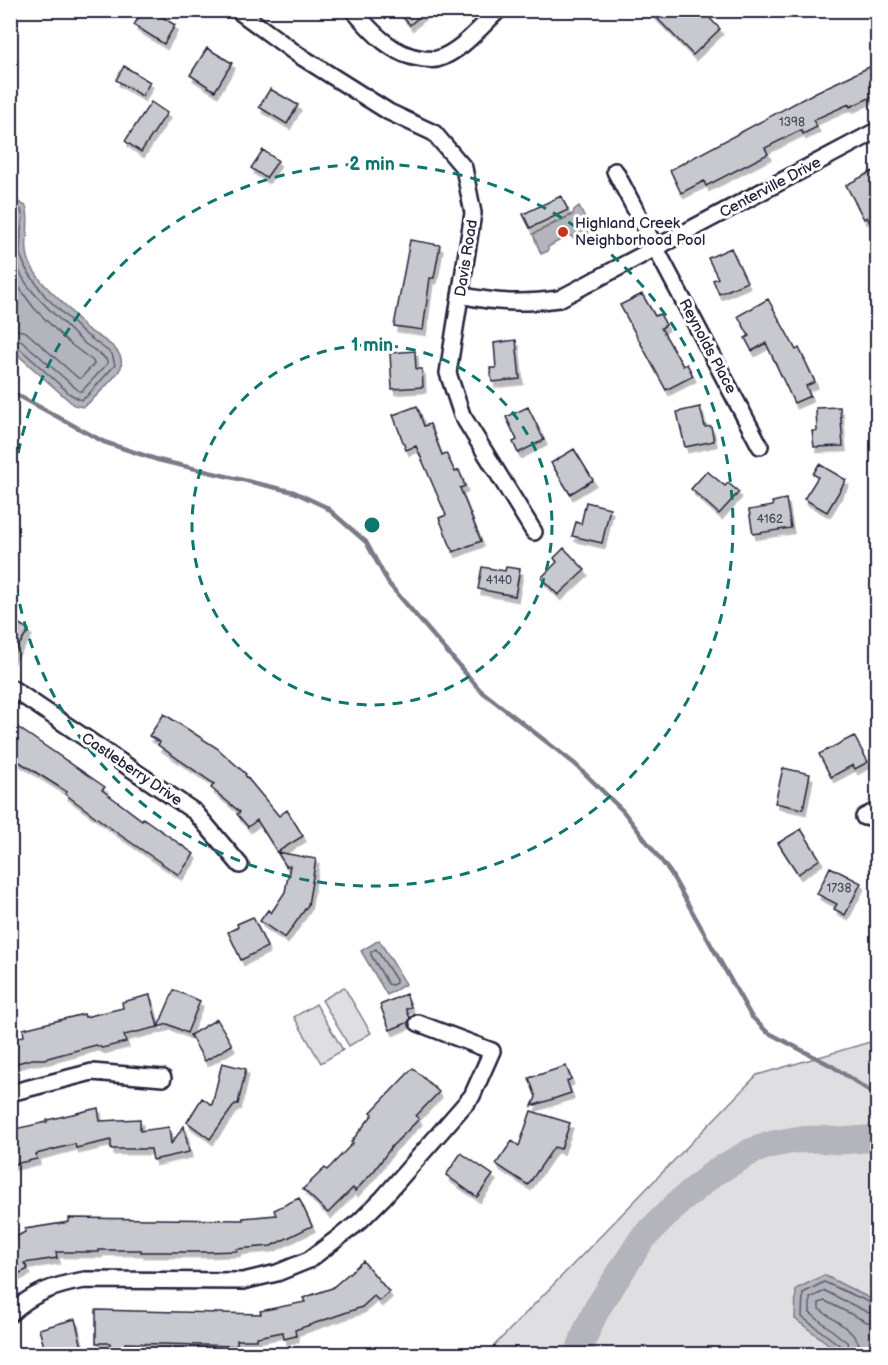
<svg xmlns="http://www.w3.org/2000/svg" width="888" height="1365" font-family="'Balsamiq Sans',sans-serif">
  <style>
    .green { fill: #dfdfe2; stroke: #80808e; stroke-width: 1.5 }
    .water { fill: #b4b4bc; stroke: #7a7a88; stroke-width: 1.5 }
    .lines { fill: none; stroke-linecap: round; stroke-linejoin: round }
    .shore { stroke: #5c5c6f; stroke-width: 1.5 }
    .stream { stroke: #7a7a88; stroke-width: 4.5 }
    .river { stroke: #b4b4bc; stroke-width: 27 }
    .building { fill: #c8c8cf; stroke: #22223b; stroke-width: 1.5; filter: url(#shadow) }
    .minor-casing { stroke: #22223b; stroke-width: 20 }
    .minor { stroke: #fff; stroke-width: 15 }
    .ring { fill: none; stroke: #0f766e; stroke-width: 3; stroke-dasharray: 10 8 }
    .poi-dot { fill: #c8321e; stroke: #fff; stroke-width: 2 }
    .labels { text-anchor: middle; stroke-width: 6; stroke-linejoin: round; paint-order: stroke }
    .number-label { font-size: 12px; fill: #4c4c60 }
    .street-label { font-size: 15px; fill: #22223b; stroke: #fff }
    .poi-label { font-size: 15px; fill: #22223b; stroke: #fff; text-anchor: start }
    .centre { fill: #0f766e; stroke: #fff; stroke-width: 3 }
    .ring-label { font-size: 18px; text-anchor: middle; font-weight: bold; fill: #0f766e; stroke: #fff; stroke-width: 6; stroke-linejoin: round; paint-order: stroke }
  </style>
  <defs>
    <filter id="shadow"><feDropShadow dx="3" dy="5.5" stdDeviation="0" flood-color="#0004"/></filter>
  </defs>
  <rect width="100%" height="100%" fill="#fff"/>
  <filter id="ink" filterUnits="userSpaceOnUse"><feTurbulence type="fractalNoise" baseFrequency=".0167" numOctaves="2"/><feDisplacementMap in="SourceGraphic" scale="12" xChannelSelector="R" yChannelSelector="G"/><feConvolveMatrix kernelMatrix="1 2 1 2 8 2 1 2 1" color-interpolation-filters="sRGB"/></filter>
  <g filter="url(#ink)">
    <!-- green -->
    <path class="green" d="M344,987L371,1033L349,1046L322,1000Z
      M316,1004L343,1050L321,1063L294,1017Z
      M877,1040V1354H486L757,1075Z"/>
    <!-- water -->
    <path class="water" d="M10,198L26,206C32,226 21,246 31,265C39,281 51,292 64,304C72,312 78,321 86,328C97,337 116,344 121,358C121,360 122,365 121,367C119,374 90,403 83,407L74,405L66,398L11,349Z
      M579,206L590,230L585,238L576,240L569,235L548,247V251L541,254L533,234L573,214L574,210Z
      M379,940L406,984L387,995L361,951Z
      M824,1275L877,1302V1354H842L795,1319L796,1289Z"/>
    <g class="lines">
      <!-- shore -->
      <path class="shore" d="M10,204L21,210L23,218L21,230L20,254L26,269L45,296L81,331L112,354L115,365L86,397L81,400L70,394L17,346L10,345
        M10,212L15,217C8,265 21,282 54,314C64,323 73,334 84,343C91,349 105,354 108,363L82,391H79L22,341L10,337
        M10,275L34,308L69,343L93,361L94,364L81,378H78L26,332L10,328
        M376,949L396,980V983L392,985L388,984L371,955V952Z
        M845,1354L842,1347L802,1317L803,1293L824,1282L878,1306
        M852,1354L848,1343L810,1313V1298L825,1291L869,1313L878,1314
        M861,1354C861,1333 835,1321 819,1309V1303L825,1301L867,1322L878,1323"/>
      <!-- stream -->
      <path class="stream" d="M10,391L104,442L158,460L294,492L326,507L366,542L389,584L480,690L575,764L623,811L670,872L751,1016L767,1032L832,1066L874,1094L878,1100"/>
      <!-- river -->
      <path class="river" d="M578,1354L588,1327L598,1307L642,1239L678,1203L714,1173L752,1151L773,1144L795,1140L818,1139L840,1141L878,1138"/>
    </g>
    <!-- building -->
    <path class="building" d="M143,10H151L175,25L164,44L134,25Z
      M397,10H427L410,25Z
      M649,10H702L720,29L693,55Z
      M207,48L232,63L215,91L190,75Z
      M878,63V94L850,107L849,104L813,120L817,127L803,134L801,130L765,148L768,154L706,186L704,181L681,193L670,170L816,92Z
      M124,66L150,82L142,96L116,80Z
      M270,89L298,105L287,124L259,107Z
      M151,102L167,113L141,152L125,141Z
      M263,150L278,161L266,178L251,168Z
      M873,171L878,180V237L867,217L864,219L846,185Z
      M561,196L568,210L530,228L523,214Z
      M410,240L440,245L434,278H430L423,330L394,326Z
      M731,248L747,282L719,294L713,280L718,278L708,258Z
      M642,294L655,316L660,314L666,325L661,328L683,366L687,364L693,376L666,390L620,305Z
      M768,299L796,350L799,348L815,382L806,386L810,396L794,403L766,343L752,351L745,338L749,336L738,316Z
      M516,340L520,379L492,382L490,368H496L494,343Z
      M415,351L416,369H422L423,387L392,389L390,353Z
      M417,406L424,426L430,424L442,455L446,453L455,472L459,470L465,486L460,488L481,541L453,552L439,518L446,515L416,446L406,450L393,415Z
      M528,407L544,440L518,453L513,442L517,440L506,417Z
      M700,407L705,427L711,426L714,441L685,447L677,412Z
      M840,407L843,446L814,447L812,431H817L816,408Z
      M574,449L593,480L570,494L551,463Z
      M819,464L846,480L827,512L804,499L818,477L813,474Z
      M707,471L725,486L728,483L739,492L719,514L691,489Z
      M786,499L791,528L753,534L749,510L773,506L772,502Z
      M586,502L610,508L602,543L572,536L576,522L581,524Z
      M564,548L585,570L558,595L541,578L557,562L554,558Z
      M482,567L505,571L506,567L520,569L515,596L478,589Z
      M10,618L29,630L10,659Z
      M164,714L217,748L246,774L245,775L279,816L287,810L303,836L277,852L316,859L308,905L285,938L260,921L268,910L271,913L285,892L290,866H286L257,820L248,827L237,814L240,812L211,788L214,784L158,745L160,742L149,736Z
      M10,722L105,787L102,790L142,820L143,818L194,854L179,875L120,835L65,794L67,792L10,756Z
      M854,736L868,762L855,769L853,765L831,777L819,754Z
      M783,768L810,774L803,809L775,803Z
      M801,829L820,859L798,874L778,843Z
      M830,867L861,883L845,915L834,909L837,904L817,894Z
      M253,917L267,947L241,960L228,932L238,927L237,924Z
      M174,990L200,1001L187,1033L168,1024L158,1027Z
      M406,994L411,1007L406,1009L410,1018L409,1022L390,1030L380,1005Z
      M150,995L158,1027L124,1035L126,1042L102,1048L96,1045L44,1059H32L10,1065V1039L24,1036L23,1029L84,1014L85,1017L123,1008L122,1002Z
      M217,1019L232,1045L205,1061L190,1035Z
      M222,1063L246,1069L238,1104H235L210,1139L187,1122L202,1098L212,1105Z
      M566,1066L571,1079L567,1081L571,1093L532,1106L536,1097L529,1078Z
      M413,1068L439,1092L416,1116L419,1119L392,1146L374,1171L355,1191L353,1188L328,1213L303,1189L325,1168L327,1170L353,1143L351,1142L373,1114L371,1112Z
      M98,1108L100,1121L140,1119V1131L169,1127L171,1144L184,1126L189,1152L153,1160L151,1149H111V1140L76,1148L75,1144L36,1154L37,1159L10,1165V1130L47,1122V1120Z
      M531,1111L570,1123L561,1149L554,1147L528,1185L496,1164L512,1141L519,1146Z
      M461,1153L493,1175L477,1197L446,1175Z
      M299,1198L312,1226L271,1246L237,1249V1251L205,1252H141V1250H99V1252H56L57,1258L24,1263L28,1269L10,1278V1237L12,1239L25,1232V1229L69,1222V1218L243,1220V1218L276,1215L274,1210Z
      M363,1261L389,1292L379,1301L374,1296L362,1307L295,1330L296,1336L284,1339L283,1332L257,1337V1340H237V1346L125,1343V1350H110V1343H96V1310L261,1314L260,1311L305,1302L303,1298L332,1288Z
      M75,1319L82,1347L53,1354H46L39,1329Z"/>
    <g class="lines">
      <!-- minor casing -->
      <g class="minor-casing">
        <path id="minor" d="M237,10L297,54L389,112L434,133L464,168L473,213L448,373L462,415L534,532
          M353,10C372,32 393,56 424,59C428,59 434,60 437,59C461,52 481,26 499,10
          M615,171L760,446
          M460,295C496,303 523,304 559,299L878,130
          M10,687L195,812L240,865
          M864,817L878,810
          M10,1093L92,1072L163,1078
          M10,1314C32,1293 55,1285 85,1280L243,1281L277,1273L309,1260L359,1222L383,1198L472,1096L492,1051L418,1023"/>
      </g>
      <!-- minor -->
      <use href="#minor" class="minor"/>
    </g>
  </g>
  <!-- distance rings -->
  <g class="ring">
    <circle cx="372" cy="525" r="180"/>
    <circle cx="372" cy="525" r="361"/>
  </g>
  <!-- markers -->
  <circle class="poi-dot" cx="563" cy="232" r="6"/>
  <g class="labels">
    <!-- number labels -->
    <g class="number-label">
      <text x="792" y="126">1398</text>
      <text x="770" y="523">4162</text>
      <text x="499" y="584">4140</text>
      <text x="839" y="892">1738</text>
    </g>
    <!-- street labels -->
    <g class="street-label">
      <text transform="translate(770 187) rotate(-28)" y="5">Centerville Drive</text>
      <text transform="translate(466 258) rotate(-81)" y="5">Davis Road</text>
      <text transform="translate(708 346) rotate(62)" y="5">Reynolds Place</text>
      <text transform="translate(132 769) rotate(34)" y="5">Castleberry Drive</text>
    </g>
    <!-- poi labels -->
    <g class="poi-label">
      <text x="575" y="228">Highland Creek<tspan x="575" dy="17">Neighborhood Pool</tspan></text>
    </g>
  </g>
  <circle cx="372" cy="525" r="9" class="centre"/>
  <g class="ring-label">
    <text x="372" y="170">2 min</text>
    <text x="372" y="351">1 min</text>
  </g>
  <!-- margin -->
  <rect width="888" height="1365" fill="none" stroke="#fff" stroke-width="36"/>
  <rect x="18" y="18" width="852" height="1329" fill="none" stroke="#22223b" stroke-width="2" filter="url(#ink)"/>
</svg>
